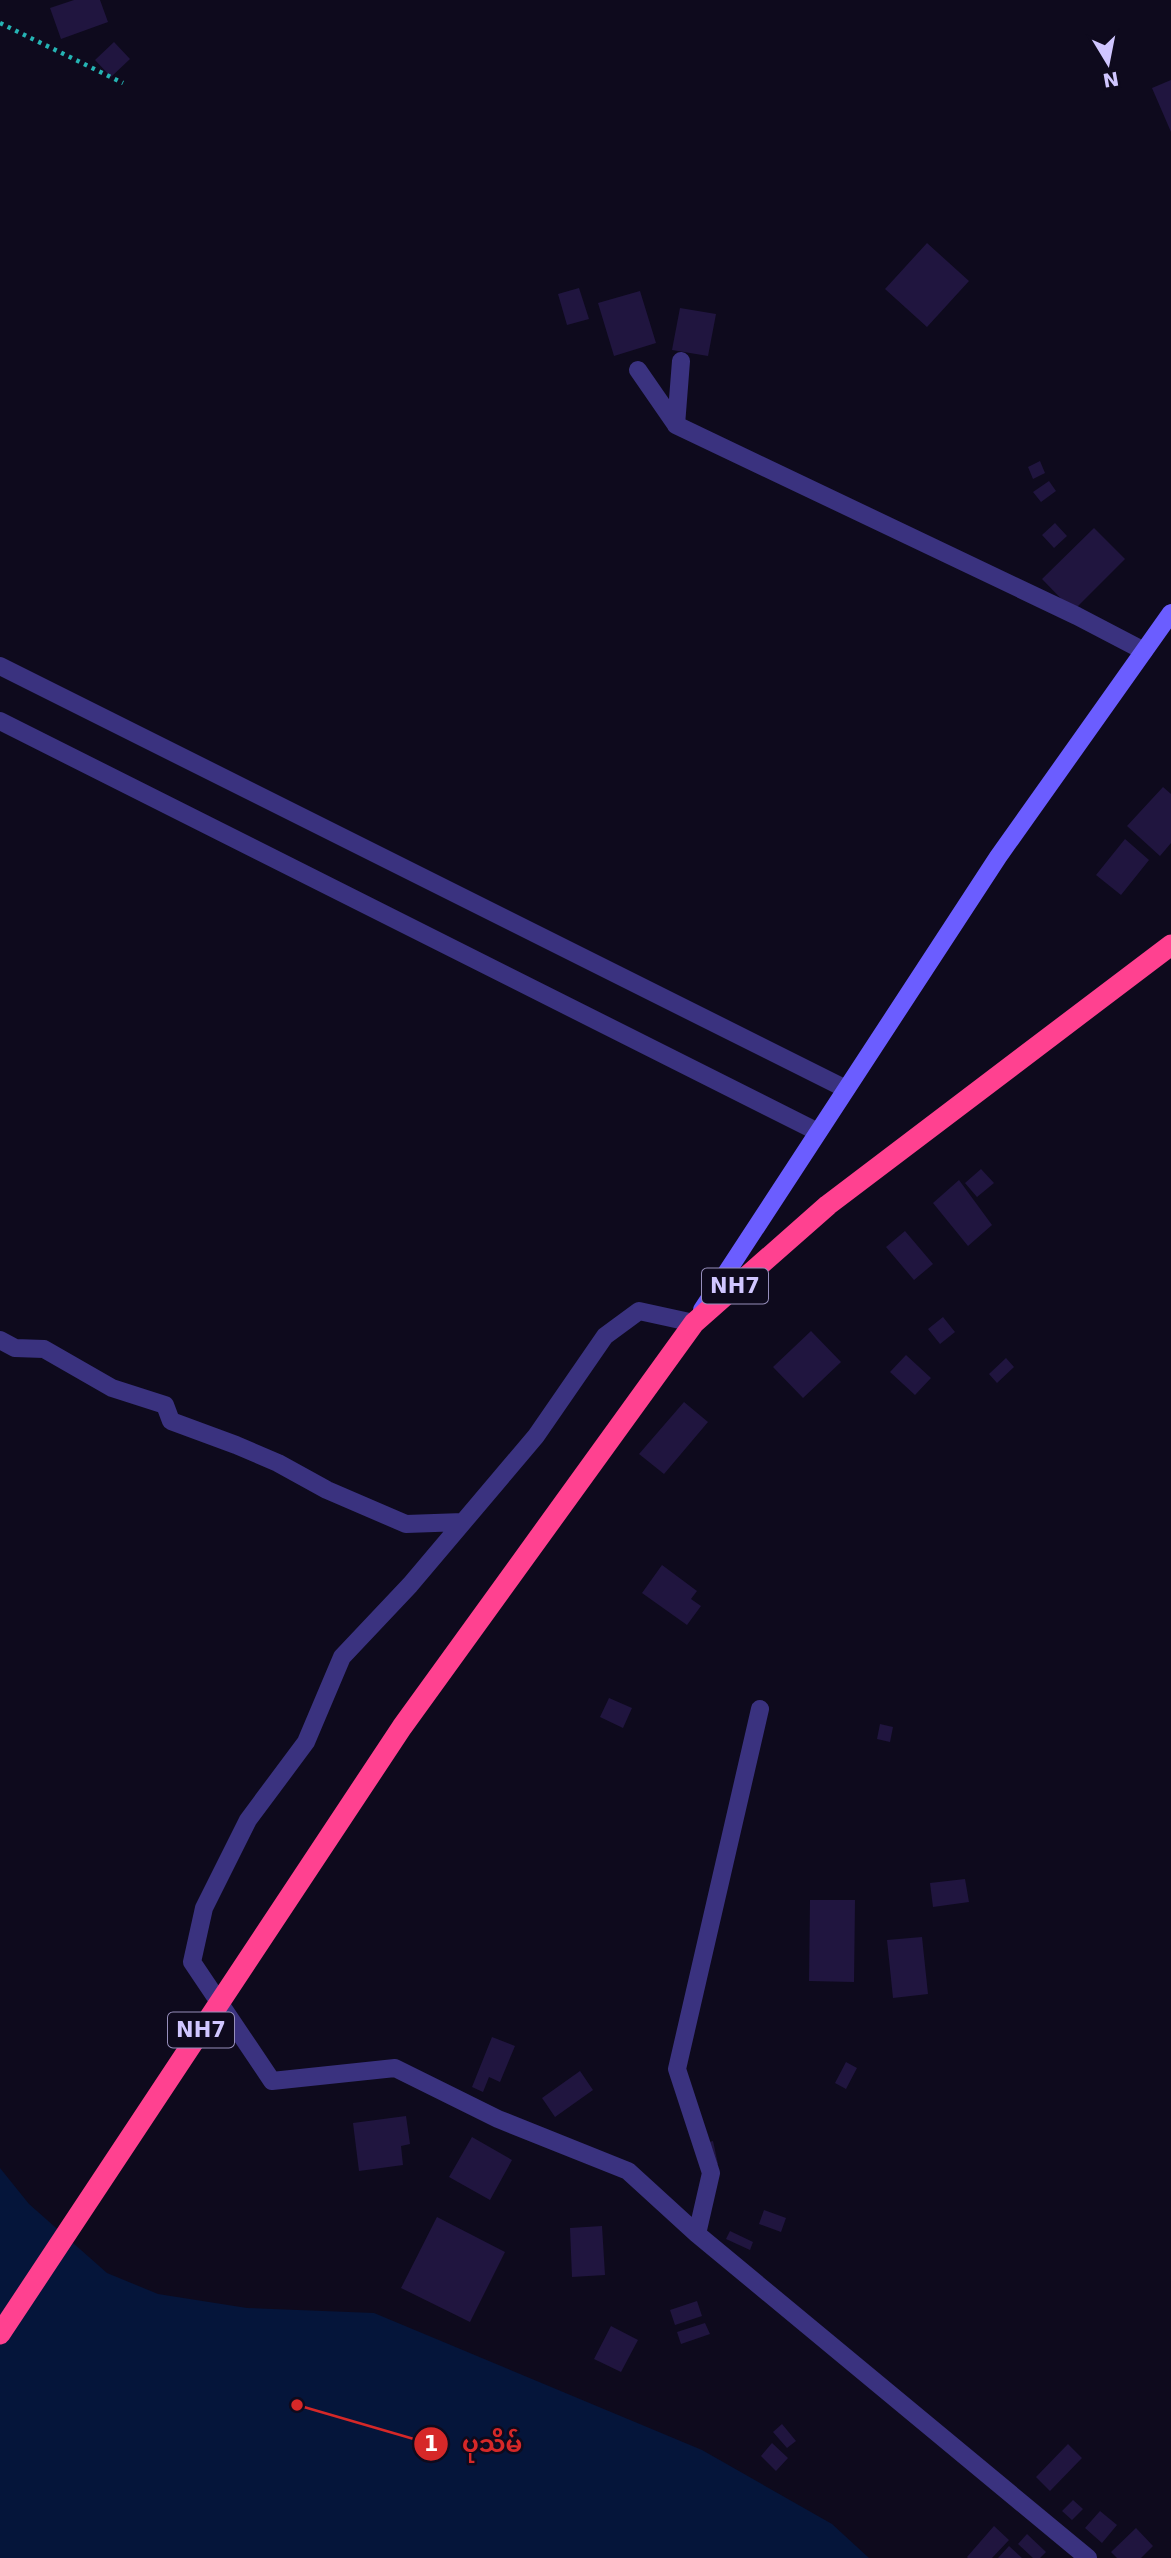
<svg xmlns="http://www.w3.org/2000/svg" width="1171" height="2558" font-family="'DejaVu Sans','Noto Sans Myanmar',sans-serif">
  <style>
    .water { fill: #05153a }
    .building { fill: #20153f }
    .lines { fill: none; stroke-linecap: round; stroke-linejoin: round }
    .path { stroke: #25b4b4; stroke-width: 4.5; stroke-dasharray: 3.5 5; stroke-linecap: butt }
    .street { stroke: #3a327f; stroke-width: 18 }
    .secondary { stroke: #6b5dff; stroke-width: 18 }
    .highway { stroke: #ff4190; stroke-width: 21 }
    .labels { text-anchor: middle; stroke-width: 5; stroke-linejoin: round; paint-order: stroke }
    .shield { fill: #0e0a1d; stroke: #968ebb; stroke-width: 2 }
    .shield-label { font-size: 21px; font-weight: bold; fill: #d0c6ff }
    .leader { fill: none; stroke: #d62828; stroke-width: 2.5 }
    .callout-dot { fill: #d62828; stroke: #0e0a1d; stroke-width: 2.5 }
    .mark-label { font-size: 21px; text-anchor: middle; font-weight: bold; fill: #fff }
    .callout-label { font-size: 24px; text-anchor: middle; font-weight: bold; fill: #d62828; stroke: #0e0a1d; stroke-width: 5; stroke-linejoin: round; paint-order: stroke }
  </style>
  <rect width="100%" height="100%" fill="#0e0a1d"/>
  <!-- water -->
  <path class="water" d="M0,2168L29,2204L107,2273L158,2294L247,2308L374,2313L702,2450L832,2524L869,2558H0Z"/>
  <!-- building -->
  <path class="building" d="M74,0H100L108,22L61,39L50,8Z
    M114,42L130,59L111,77L95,60Z
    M1171,80V132L1152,88Z
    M927,243L969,281L927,327L885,289Z
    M579,288L589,319L567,325L558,294Z
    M640,291L656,343L614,356L598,303Z
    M680,308L716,314L708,356L672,350Z
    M1040,461L1045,473L1033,479L1028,467Z
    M1049,481L1056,491L1041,502L1033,492Z
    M1055,523L1067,536L1054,548L1042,535Z
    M1094,528L1125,559L1073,611L1042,579Z
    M1163,787L1171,794V843L1160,856L1127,826Z
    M1125,839L1149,860L1121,895L1096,875Z
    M981,1169L994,1183L977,1197L965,1183Z
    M959,1180L992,1225L968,1246L933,1203Z
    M905,1231L933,1264L914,1280L886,1247Z
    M943,1317L955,1332L940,1344L928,1329Z
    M811,1331L841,1362L803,1398L773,1367Z
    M906,1355L931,1378L915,1395L890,1372Z
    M1006,1358L1014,1367L997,1383L989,1374Z
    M684,1402L708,1422L664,1474L639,1454Z
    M662,1565L697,1591L691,1599L701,1606L687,1625L642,1593Z
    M609,1698L632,1708L623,1728L600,1717Z
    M880,1724L893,1727L890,1742L877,1739Z
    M965,1879L969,1902L933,1907L930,1883Z
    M810,1900H855L854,1982L809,1981Z
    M922,1937L928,1994L893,1998L887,1940Z
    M492,2037L515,2046L500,2082L489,2077L483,2092L472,2087Z
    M846,2062L857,2068L846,2089L835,2083Z
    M580,2071L593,2090L555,2117L542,2098Z
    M406,2116L410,2144L401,2146L403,2165L359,2171L353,2123Z
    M472,2137L512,2160L490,2200L449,2177Z
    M713,2141L718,2164L710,2165L705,2143Z
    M764,2210L786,2218L781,2232L759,2224Z
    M437,2217L505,2252L470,2322L401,2288Z
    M602,2226L605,2275L572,2277L570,2228Z
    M730,2231L753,2242L750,2250L726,2239Z
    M697,2301L702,2316L675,2325L670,2310Z
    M705,2323L710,2334L681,2344L677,2332Z
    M611,2326L638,2340L621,2372L594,2359Z
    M782,2424L796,2441L787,2448L773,2432Z
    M772,2443L788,2458L776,2471L761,2456Z
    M1068,2444L1082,2458L1050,2491L1036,2477Z
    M1073,2500L1083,2509L1072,2520L1062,2511Z
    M1100,2511L1117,2525L1102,2543L1085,2528Z
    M994,2526L1009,2540L992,2558H968L967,2557Z
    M1136,2528L1153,2546L1141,2558H1117L1111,2552Z
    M1027,2534L1046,2552L1040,2558H1033L1018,2544Z
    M1009,2546L1022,2558H998Z"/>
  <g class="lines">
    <!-- path -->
    <path class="path" d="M0,23L123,83"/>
    <!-- street -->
    <path class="street" d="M681,361L676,425L1077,616L1144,651
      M638,370L676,425
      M0,666L846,1089
      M0,721L818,1132
      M694,1323L639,1311L605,1336L536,1436L410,1585L342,1657L306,1742L248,1820L204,1908L192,1962L272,2081L395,2068L498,2119L628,2171L697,2234L711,2173L677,2069L760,1709
      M0,1340L15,1348L44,1349L112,1388L165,1405L171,1421L236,1445L278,1463L327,1490L406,1524L463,1522
      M697,2234L1088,2558"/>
    <!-- secondary -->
    <path class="secondary" d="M702,1310L998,857L1171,613"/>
    <!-- highway -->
    <path class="highway" d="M0,2334L402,1727L694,1323L828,1205L1171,945"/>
  </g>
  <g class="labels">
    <!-- shield labels -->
    <g class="shield">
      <rect x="702" y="1268.5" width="66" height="35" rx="5"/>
      <rect x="168" y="2012.5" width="66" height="35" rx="5"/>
    </g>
    <g class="shield-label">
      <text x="735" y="1293">NH7</text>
      <text x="201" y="2037">NH7</text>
    </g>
  </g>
  <!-- callouts -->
  <path class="leader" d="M297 2405L431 2444"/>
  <g class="callout-dot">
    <circle cx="297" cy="2405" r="7"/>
    <circle cx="431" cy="2444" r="18"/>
  </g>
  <g class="mark-label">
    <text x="431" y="2451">1</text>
  </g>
  <g class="callout-label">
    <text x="492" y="2452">ပုသိမ်</text>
  </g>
  <!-- north arrow -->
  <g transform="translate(1108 63) rotate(170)" stroke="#0e0a1d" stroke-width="5" paint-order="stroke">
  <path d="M0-5L12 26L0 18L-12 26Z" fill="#d0c6ff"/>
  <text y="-10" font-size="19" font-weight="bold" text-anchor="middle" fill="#d0c6ff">N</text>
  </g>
</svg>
